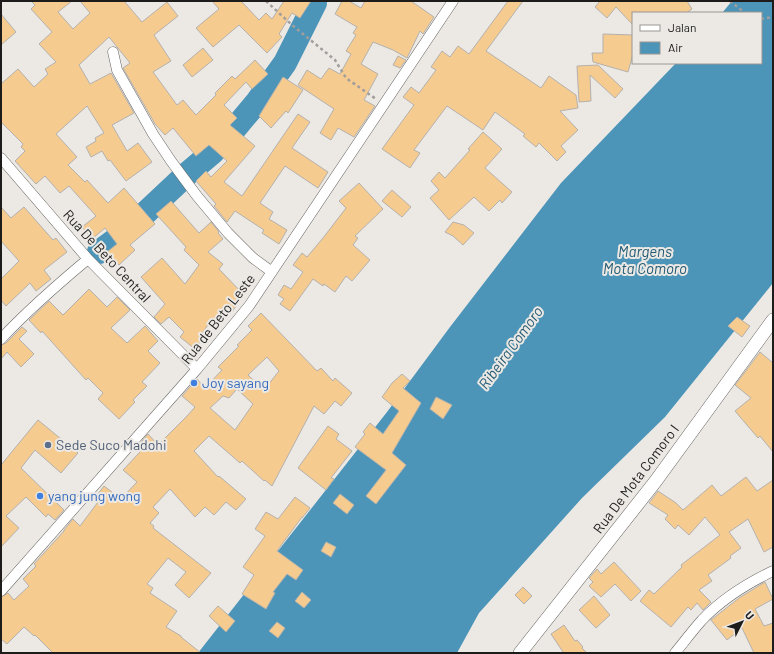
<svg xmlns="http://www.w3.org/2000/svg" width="774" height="654" font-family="Barlow,sans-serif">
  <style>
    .water { fill: #4d95b8 }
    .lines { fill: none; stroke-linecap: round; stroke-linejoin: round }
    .river { stroke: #4d95b8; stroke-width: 24 }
    .building { fill: #f6cb90; stroke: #b4b1ad; fill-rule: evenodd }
    .minor-casing { stroke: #686662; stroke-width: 11 }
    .tertiary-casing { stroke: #686662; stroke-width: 14 }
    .path { stroke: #a19e9b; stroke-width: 2.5; stroke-dasharray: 3 3; stroke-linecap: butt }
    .minor { stroke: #fff; stroke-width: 10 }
    .tertiary { stroke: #fff; stroke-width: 13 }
    .shop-dot { fill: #3f7fe0; stroke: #ece9e5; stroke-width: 1.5 }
    .service-dot { fill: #5c6f8a; stroke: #ece9e5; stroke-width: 1.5 }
    .labels { text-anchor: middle; stroke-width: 4; stroke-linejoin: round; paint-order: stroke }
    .street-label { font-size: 14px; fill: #1d1c1b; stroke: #ece9e5 }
    .shop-label { font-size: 14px; fill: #366cbe; stroke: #ece9e5; text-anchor: start }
    .service-label { font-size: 14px; fill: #4e5e75; stroke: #ece9e5; text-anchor: start }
    .water-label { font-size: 15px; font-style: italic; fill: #235b75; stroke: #ece9e5 }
  </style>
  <rect width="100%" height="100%" fill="#ece9e5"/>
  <!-- water -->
  <path class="water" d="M732,1H773V283L665,417L582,498L479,613L457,653H198L387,412L450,327L561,183L676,63H761V13H722Z"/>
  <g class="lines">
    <!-- river -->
    <path class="river" d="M99,252L122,235L187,174L213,152L231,133L257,102L285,63L315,3"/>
  </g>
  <!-- building -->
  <path class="building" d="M31,1H72L58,12L73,29L90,13L80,1H124L142,22L167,2L178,16L154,35L171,61L153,72L177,105L183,100L196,115L216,95L215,93L232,76L235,79L255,60L268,74L252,89L246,82L224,105L237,118L230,125L255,146L224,182L242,196L298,114L310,122L292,148L328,172L318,188L285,166L260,203L273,212L269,219L287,230L279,244L262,233L264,230L235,211L227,222L214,206L216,204L196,181L206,171L211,177L227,161L209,145L196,156L173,128L165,135L155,124L123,68L130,63L109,37L79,65L90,84L111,73L134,113L112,125L127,151L138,143L152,162L126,181L110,160L108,161L102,151L91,157L86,147L96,141L95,138L104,133L87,106L56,134L77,157L68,165L85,182L87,180L108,203L124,188L155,224L130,245L135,250L119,265L107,252L117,244L105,228L92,239L82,227L96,216L69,186L60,193L45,176L36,184L15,161L25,151L21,147L23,144L1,122V84L18,69L34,87L48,74L45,69L56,62L39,44L52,32L31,9L35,5Z
    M212,1H241L259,20L266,13L272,19L284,1H311L300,18L292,13L279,34L282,37L267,53L239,25L213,47L196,28L219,9Z
    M342,1H349L361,8L365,1H411L434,17L423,34L420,31L407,58L393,50L373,42L361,64L378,74L364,100L375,106L354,137L338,128L331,140L320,133L334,109L298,85L307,70L321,79L329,68L340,74L351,54L346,51L356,35L353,33L357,27L335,14Z
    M508,1H523L486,51L541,88L549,76L576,95L578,108L560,111L578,130L561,146L566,152L557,161L539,143L536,147L523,136L525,134L495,112L483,130L447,106L414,150L420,153L410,168L382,149L414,105L403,97L411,87L419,93L436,70L431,67L442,51L450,57L458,46L469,54Z
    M600,1H687L692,9L686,13H633V25L616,7L607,18L595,7Z
    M1,14L16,32L1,45Z
    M603,34L633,35V54L628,72L593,62L592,53H603Z
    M203,48L213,60L192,77L183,65Z
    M398,56L406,60L400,68L393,65Z
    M598,65L623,89L615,98L590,75L591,101L579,102L577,66Z
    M283,77L303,90L288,113L286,111L271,128L259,116Z
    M483,132L502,149L485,168L512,192L502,203L500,200L489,211L474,197L449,220L430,198L439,190L431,181L439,172L445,178L470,150L468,149Z
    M359,183L383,209L355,236L358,238L353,245L370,260L352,281L346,276L335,292L324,284L323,286L313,279L290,311L280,304L284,299L278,295L284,285L291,289L303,272L293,265L302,253L307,257L323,238L346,208L339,201Z
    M392,190L411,207L402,217L382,201Z
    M171,201L199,233L211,222L219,232L218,233L223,239L208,252L223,264L219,269L244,295L231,313L227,310L217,323L212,319L199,338L202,340L195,349L180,337L184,332L169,317L161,324L154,317L165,304L141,277L162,258L185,284L199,265L184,250L186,247L156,214Z
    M1,207L11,218L24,207L53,240L56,238L67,252L44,270L51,279L36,291L30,283L6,306L1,300V279L19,261L1,241Z
    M453,222L464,225L474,233L463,245L453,236L445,232Z
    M89,289L107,307L117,297L130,310L111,328L127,343L145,326L158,341L148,351L160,363L142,382L147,386L133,400L135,402L119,419L98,399L103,393L88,378L86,380L42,331L41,333L29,320L49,301L63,315Z
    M261,313L317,371L321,368L333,381L335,378L352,393L341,406L335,401L324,414L314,406L272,486L265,480L264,481L242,461L240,463L209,436L194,451L218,477L219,476L246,499L236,510L226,502L214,515L205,507L195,517L170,489L153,507L159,513L150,523L154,526L153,528L211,573L189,598L175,585L186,572L168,558L147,584L153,588L150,593L177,611L166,627L181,636V637L201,653H53L35,635L34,636L24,627L7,644L1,639V597L8,593L14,600L29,586L23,579L36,566L34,564L64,531V530L73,519L80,526L98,502L94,499L104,486L121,499L137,482L123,470L140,452L136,448L148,434L158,445L187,416L195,407L182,396L197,379L205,388L222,370L218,367L239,346L237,345L252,330L248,326ZM267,357L279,371L264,390L248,375ZM237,389L253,404L235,430L210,408L223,396L229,398Z
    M737,317L750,326L742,337L728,326Z
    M22,327L27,331L19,339L34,354L21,367L7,352L1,359V345L6,343Z
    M760,352L773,363V452L760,436L758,438L735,411L751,398L735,385Z
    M402,374L410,381L403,388L421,403L392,453L406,465L376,504L366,496L386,470L355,447L365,434L363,432L370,423L383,434L399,411L382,397L392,383Z
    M436,397L452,405L443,419L430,409Z
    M38,420L78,453L61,473L35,450L21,468L64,510L55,520L48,514L46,517L26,497L6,516L19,528L1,547V465Z
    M328,426L339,434L336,439L352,451L331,478L334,479L326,490L298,468Z
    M746,477L757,491L773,480V547L764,552L748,519L729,532L741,548L730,556L731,558L708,575L712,581L699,590L711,602L703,610L697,603L691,610L688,607L671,627L640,601L649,590L654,594L682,567L681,565L720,535L705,517L689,535L678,525L675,529L665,519L668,515L649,503L658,491L676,503L683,510L712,485L721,496Z
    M340,494L354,505L347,514L333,503Z
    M295,497L310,508L302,518V517L277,551L303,570L296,580L287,574L273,592L275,593L266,609L242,594L254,575L243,567L265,536L255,529L266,512L278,519Z
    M326,542L336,547L331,557L321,551Z
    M614,562L641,591L631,601L615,584L601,597L589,586L593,582L589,578L597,569L601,574Z
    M765,582L773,599L755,609L764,626L773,623V653H754L742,628L727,640L711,620L739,598Z
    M523,587L532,596L524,604L515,595Z
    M302,592L311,600L304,608L295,601Z
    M594,596L610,615L596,628L579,610Z
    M218,606L235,621L226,632L209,616Z
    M277,622L285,628L278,638L269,631Z
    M564,625L575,641L577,640L583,647L582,648L587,653H562L563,652L551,634Z"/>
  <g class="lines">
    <!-- minor casing -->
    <g class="minor-casing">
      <path id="minor" d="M113,52L117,70L153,134L171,161L197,196L228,233L253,258L272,272
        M1,158L88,259L197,369
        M1,339C28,310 58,284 88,259
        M1,591L197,369L249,306L453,1
        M675,653C684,642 693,630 702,620C722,599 748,583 773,571"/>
    </g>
    <!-- tertiary casing -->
    <g class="tertiary-casing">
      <path id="tertiary" d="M520,653L655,482L773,320"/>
    </g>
    <!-- path -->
    <path class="path" d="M266,1L292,25L335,60L346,78L376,99
      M730,1L745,13
      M761,19L773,17"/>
    <!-- minor -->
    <use href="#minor" class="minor"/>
    <!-- tertiary -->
    <use href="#tertiary" class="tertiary"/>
  </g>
  <!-- markers -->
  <g class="shop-dot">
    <circle cx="194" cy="383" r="4"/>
    <circle cx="40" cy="496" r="4"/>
  </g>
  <circle class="service-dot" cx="48" cy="445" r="4"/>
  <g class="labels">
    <!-- street labels -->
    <g class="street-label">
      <text transform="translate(107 256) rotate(47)" y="5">Rua De Beto Central</text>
      <text transform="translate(218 319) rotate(-52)" y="5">Rua de Beto Leste</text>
      <text transform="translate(636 479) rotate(-53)" y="5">Rua De Mota Comoro I</text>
    </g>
    <!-- shop labels -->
    <g class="shop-label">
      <text x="202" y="388">Joy sayang</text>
      <text x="48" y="501">yang jung wong</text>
    </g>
    <!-- service labels -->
    <g class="service-label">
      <text x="56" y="450">Sede Suco Madohi</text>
    </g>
    <!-- water labels -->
    <g class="water-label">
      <text x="645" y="257">Margens<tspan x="645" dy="17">Mota Comoro</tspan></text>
      <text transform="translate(511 348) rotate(-54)" y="5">Ribeira Comoro</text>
    </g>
  </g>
  <!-- border -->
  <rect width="774" height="654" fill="none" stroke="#1d1c1b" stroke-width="4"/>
  <!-- legend -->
  <rect x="632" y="12" width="130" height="52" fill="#ece9e5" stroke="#999794"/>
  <rect x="640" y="25" width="20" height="6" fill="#ffffff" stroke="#999794"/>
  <text x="668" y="32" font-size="12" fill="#1d1c1b">Jalan</text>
  <rect x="640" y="42" width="20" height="12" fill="#4d95b8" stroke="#999794"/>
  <text x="668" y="52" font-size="12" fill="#1d1c1b">Air</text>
  <!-- north arrow -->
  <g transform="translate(742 622) rotate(48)" stroke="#ece9e5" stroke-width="3" paint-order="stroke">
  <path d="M0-3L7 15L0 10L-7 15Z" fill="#1d1c1b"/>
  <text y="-6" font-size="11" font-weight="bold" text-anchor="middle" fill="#1d1c1b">U</text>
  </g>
</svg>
